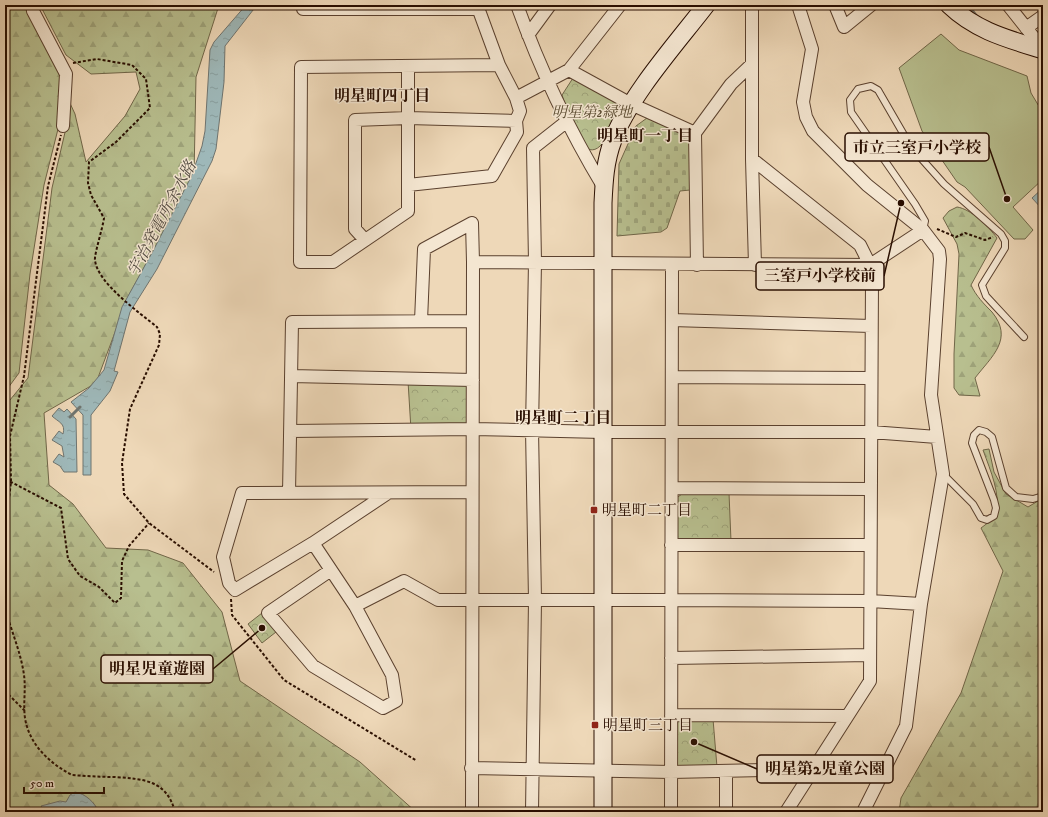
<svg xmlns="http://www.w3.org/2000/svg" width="1048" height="817" font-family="'IM FELL DW Pica','Noto Serif JP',serif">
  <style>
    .forest { fill: url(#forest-firs); stroke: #706648 }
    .cemetery { fill: url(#cemetery-stones); stroke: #706648 }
    .park { fill: url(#park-crowns); stroke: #706648 }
    .pitch { fill: #b8bf8f; stroke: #706648 }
    .water { fill: url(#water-ripples); stroke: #6f746f }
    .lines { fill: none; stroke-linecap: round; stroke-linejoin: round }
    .stream { stroke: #6f746f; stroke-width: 3 }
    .lane-casing { stroke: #5a402e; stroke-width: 8 }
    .street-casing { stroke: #5a402e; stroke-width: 14 }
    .secondary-casing { stroke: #290e00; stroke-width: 19 }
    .path { stroke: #290e00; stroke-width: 2; stroke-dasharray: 3 2; stroke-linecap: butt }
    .lane { stroke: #f4e6d1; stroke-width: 6 }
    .street { stroke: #f4e6d1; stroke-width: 12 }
    .secondary { stroke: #f4e6d1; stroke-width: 17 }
    .poi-dot { fill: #8f2418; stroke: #f4e6d1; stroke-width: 1.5 }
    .labels { text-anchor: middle; stroke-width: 3; stroke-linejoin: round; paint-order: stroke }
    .park-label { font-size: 15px; font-style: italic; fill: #5b4c32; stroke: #f4e6d1 }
    .poi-label { font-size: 15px; fill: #290e00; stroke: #f4e6d1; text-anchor: start }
    .neighbourhood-label { font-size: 16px; font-weight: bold; fill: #290e00; stroke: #f4e6d1 }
    .water-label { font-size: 16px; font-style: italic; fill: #524a41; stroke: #f4e6d1 }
    .leader { fill: none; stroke: #290e00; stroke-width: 1.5 }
    .callout-dot { fill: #290e00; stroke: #f4e6d1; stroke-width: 1.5 }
    .callout { fill: #f4e6d1; stroke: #290e00; stroke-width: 1.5 }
    .callout-label { font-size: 16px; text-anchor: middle; font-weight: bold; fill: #290e00 }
  </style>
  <defs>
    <pattern id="forest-firs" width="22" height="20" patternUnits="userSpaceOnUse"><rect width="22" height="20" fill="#b8bf8f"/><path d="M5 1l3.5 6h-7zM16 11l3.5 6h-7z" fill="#9ea37a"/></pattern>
    <pattern id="cemetery-stones" width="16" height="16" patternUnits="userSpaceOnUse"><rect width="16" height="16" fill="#b8bf8f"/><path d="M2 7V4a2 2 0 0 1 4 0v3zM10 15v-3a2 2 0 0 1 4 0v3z" fill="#9ea37a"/></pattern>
    <pattern id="park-crowns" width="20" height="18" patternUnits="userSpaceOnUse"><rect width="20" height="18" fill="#b8bf8f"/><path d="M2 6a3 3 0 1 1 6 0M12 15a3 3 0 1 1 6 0" fill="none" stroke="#9ea37a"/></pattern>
    <pattern id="water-ripples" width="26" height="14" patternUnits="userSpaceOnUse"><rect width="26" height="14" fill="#9eb8b9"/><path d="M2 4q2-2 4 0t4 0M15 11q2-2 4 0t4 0" fill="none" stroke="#889d9d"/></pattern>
  </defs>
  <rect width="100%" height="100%" fill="#eed8b8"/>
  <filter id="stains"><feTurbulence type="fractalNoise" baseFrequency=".005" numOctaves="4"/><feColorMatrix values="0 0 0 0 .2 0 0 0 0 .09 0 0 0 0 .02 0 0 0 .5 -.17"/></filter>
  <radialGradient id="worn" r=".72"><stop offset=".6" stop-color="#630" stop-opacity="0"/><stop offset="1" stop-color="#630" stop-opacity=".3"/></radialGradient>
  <!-- forest -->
  <path class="forest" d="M5,5H24L62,74L59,125L44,185L30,274L19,373L5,392Z
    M40,5H219L196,77L194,176L129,295L96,383L44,413L49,485L73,504L106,548L148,550L183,563L222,612L240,681L360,762L416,812H5V406L28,378L52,188L66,128L69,101L75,114L86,162L125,116L140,89L136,72L91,74L66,55Z
    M957,207C971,209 988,226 997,238L971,285C976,296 984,304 992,312C1014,339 992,356 975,378L980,396L959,395L954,388V354L959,254L957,244L943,218L949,211Z
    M989,449L994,472L1006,494L1028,507L1043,498V812H899L901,798L961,693L1003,571L981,528L997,516C1000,492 991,472 983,450Z"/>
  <!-- cemetery -->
  <path class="cemetery" d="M647,118L683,134L691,142L690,190L680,191L667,228L661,232L617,236L619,164L636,126Z"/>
  <!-- park -->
  <path class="park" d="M573,78C586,84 607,90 616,102C621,110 603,160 587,148C578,141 566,107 562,95Z
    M408,381L468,384L469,422L465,429L411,430Z
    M729,493L731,541L676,540L675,499L682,494Z
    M262,613L276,632L262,643L248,624Z
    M679,719H713L717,767L680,769L672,762V723Z"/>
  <!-- pitch -->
  <path class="pitch" d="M941,34L959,50L1027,76L1031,93L1043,113V179L1013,207L1033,230L1025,239H1014L965,187L957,182L922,131L899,68Z"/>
  <!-- water -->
  <path class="water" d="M246,5H257L225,46L224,82L216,149L212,161L157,269L130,312L114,371L118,372L110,391L91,415V475H83V415L71,402L89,388L104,370L122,307L153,251L191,177L202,146L205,131L210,50L214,42Z
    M1043,188V210L1032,198Z
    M59,408L64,412L67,409L76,419L77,472H64L60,466L53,462L59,454L64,457L62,446L52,440L59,431L63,434C66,423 58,422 52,416Z
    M75,792C86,794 94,802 99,812H45L41,806L60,801L66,802L70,795Z"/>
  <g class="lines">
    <!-- stream -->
    <path class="stream" d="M968,5L978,18
      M70,417L80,407"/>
    <!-- lane casing -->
    <g class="lane-casing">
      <path id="lane" d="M923,230L925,221L915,204L851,112L850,100L858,89L871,86L878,90L911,147L944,184L1001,234L1005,241V248L982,285L986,296L1024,337
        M943,474L973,504L981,518L987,520L994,516L996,508L994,500L972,443L974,435L979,430L986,432L992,437L1006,488L1016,497L1033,499L1043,496"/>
    </g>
    <!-- street casing -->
    <g class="street-casing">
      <path id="street" d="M32,5L33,11L66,74L63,126
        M303,5V9H477
        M517,5C540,69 569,130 604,188
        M752,5V159L755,265
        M798,5L812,49L803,102L806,117L813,131L867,185L923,230L939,251L940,259L931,395L943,474L921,604L906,726L863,812
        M835,5L844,27L871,5
        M1008,5L1043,49
        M1026,28L1043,16
        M528,35L550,5
        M408,66V211L333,262H300L301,67L499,65
        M569,70L620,5
        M516,98L569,70L631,104L695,133
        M752,159L860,245L870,265L872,279L870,681L786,812
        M408,185L492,176L517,132L516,121L520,111L516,98L499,65L477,5
        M365,240L355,229V120L408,118L516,121
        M473,262L870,265L923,230
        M697,265L695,133L731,84L752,64
        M672,320L871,326
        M421,321L424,249L472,223L473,262L472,812
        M291,376L473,380
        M672,377L871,378
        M290,431L473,429L602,432H871L937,437
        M672,488L871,489
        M289,493L292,322L473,321
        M388,493L313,543L235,590L229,583L223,557L242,493L472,492
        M313,543L355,606L392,675L396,701L383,708L313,666L268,613L331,570
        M671,545H870
        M355,606L404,581L438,600H671L870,601L921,604
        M671,658L870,655
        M671,715L847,716
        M471,768L671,772L813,769
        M726,771V812
        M532,812L535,600L532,429L535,262L533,148L566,122
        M671,812L672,265"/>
    </g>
    <!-- secondary casing -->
    <g class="secondary-casing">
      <path id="secondary" d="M949,5C976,31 1008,39 1043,50
        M603,812V203C604,182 605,161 613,140C630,95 676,44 706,5"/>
    </g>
    <!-- path -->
    <path class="path" d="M73,63L97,59L132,65L146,79L150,108L116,142L89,162L88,183L91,195L104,218C103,227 94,255 95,260C97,283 140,313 157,327L160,334L159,345L130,409L122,463L124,494L149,523L214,572
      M937,229L956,237L965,233L985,240L993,237
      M5,482H11L61,508L68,559L80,576L99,587L115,603L121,598L122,561L129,546L149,523
      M5,531L11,482L10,436L24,376L48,186L61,135
      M231,599L232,615L284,680L417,761
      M5,608C11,630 21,653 24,675C26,689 23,704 25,718C29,744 49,763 72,775C86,776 100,777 115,777C143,779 167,780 175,812
      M5,691L25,711"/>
    <!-- lane -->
    <use href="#lane" class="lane"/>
    <!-- street -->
    <use href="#street" class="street"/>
    <!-- secondary -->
    <use href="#secondary" class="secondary"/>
  </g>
  <!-- markers -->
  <g class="poi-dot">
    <rect x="590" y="506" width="8" height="8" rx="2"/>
    <rect x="591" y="721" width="8" height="8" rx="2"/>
  </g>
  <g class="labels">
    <!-- park labels -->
    <g class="park-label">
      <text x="592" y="117">明星第2緑地</text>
    </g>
    <!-- poi labels -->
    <g class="poi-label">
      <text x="602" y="515">明星町二丁目</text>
      <text x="603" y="730">明星町三丁目</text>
    </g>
    <!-- neighbourhood labels -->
    <g class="neighbourhood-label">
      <text x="382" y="101">明星町四丁目</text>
      <text x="645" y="141">明星町一丁目</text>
      <text x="563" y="423">明星町二丁目</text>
    </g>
    <!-- water labels -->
    <g class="water-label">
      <text transform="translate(161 218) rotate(-62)" y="6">宇治発電所余水路</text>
    </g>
  </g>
  <!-- callouts -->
  <path class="leader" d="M1007 199L989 147M901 203L884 276M262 628L213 669M694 742L757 769"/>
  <g class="callout-dot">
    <circle cx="1007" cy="199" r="4"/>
    <circle cx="901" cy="203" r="4"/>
    <circle cx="262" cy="628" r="4"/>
    <circle cx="694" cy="742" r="4"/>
  </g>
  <g class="callout">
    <rect x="845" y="133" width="144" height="28" rx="4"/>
    <rect x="756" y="262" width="128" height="28" rx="4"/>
    <rect x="101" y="655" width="112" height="28" rx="4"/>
    <rect x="757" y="755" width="136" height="28" rx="4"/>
  </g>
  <g class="callout-label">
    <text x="917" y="153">市立三室戸小学校</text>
    <text x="820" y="281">三室戸小学校前</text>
    <text x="157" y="674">明星児童遊園</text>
    <text x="825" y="774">明星第2児童公園</text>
  </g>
  <!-- margin -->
  <rect width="1048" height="817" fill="none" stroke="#eed8b8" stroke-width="20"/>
  <rect x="6" y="6" width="1036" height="805" fill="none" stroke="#290e00" stroke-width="2"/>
  <rect x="10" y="10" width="1028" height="797" fill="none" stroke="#290e00"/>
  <!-- scale -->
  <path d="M24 787v6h80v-6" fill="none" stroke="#290e00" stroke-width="2"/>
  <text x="30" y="787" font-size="12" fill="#290e00" stroke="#f4e6d1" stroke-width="3" paint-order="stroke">50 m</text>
  <rect width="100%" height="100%" filter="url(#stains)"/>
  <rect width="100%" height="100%" fill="url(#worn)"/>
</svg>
